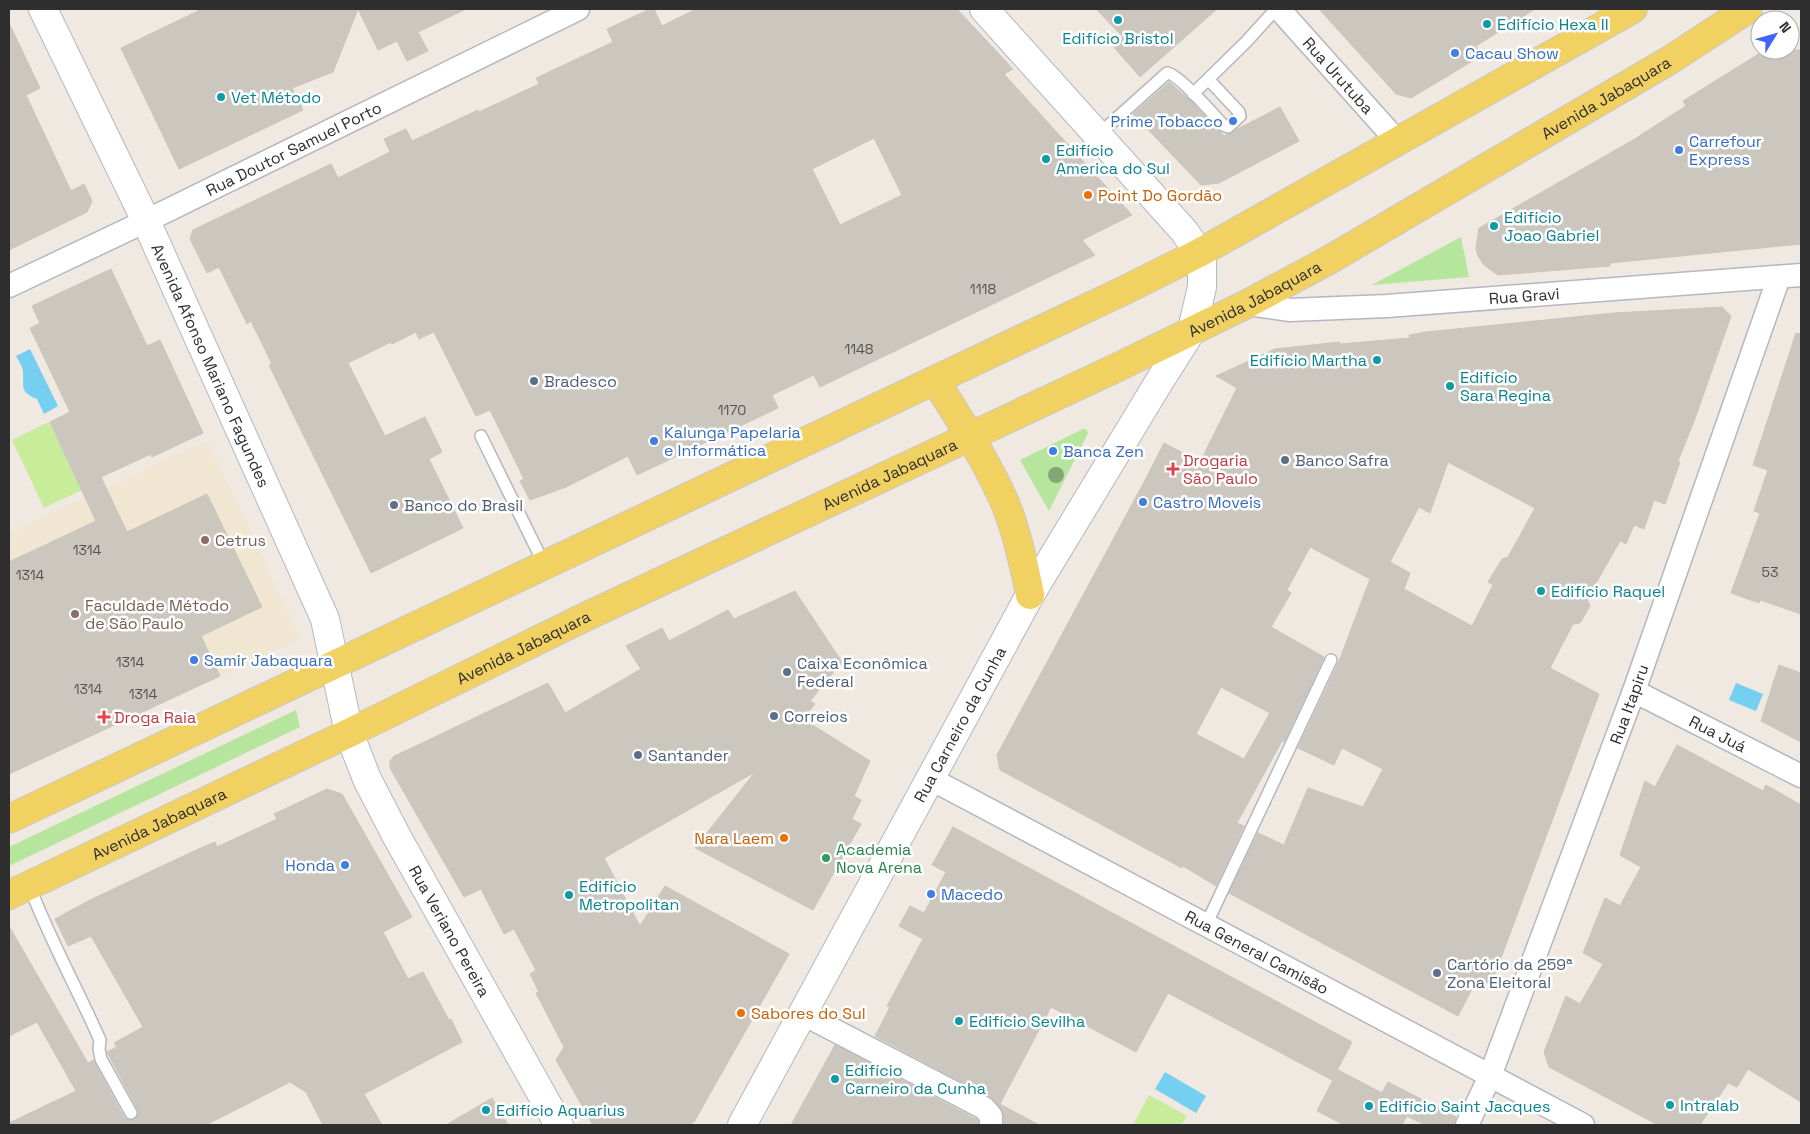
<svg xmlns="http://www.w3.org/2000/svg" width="1810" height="1134" font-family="'Space Grotesk',sans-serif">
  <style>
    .education { fill: #f0e6d1 }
    .green { fill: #b6e59e }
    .pitch { fill: #c9ec9a }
    .water { fill: #75cff0 }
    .building { fill: #cbc7bf; stroke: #cbc5ba; fill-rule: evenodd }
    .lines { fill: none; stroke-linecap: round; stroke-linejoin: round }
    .lane-casing { stroke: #b4b7c1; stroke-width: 14 }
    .street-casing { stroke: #b4b7c1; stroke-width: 25 }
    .secondary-casing { stroke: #b4b7c1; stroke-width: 30 }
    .primary-casing { stroke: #c9c9c9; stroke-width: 30 }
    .lane { stroke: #fff; stroke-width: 11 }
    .street { stroke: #fff; stroke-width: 22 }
    .secondary { stroke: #fff; stroke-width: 28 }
    .primary { stroke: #f2d163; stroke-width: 28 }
    .tree { fill: #84a574 }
    .culture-dot { fill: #0f9aa8; stroke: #fff; stroke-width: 2 }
    .shop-dot { fill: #3f7fe0; stroke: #fff; stroke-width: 2 }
    .food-dot { fill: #e8710a; stroke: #fff; stroke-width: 2 }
    .service-dot { fill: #5c6f8a; stroke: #fff; stroke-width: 2 }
    .health-dot { fill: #e0444e; stroke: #fff; stroke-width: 2 }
    .education-dot { fill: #8d6e63; stroke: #fff; stroke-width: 2 }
    .leisure-dot { fill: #2e9e5b; stroke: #fff; stroke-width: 2 }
    .labels { text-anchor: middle; stroke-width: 5; stroke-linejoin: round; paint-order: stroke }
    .number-label { font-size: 14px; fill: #555452 }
    .culture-label { font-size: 16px; fill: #0d838f; stroke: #fff; text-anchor: start }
    .shop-label { font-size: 16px; fill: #366cbe; stroke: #fff; text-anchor: start }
    .street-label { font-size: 16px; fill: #2e2e2e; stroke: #fff }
    .food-label { font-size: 16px; fill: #c56008; stroke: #fff; text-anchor: start }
    .service-label { font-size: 16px; fill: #4e5e75; stroke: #fff; text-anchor: start }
    .health-label { font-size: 16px; fill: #be3a42; stroke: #fff; text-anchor: start }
    .education-label { font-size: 16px; fill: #785e54; stroke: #fff; text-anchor: start }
    .leisure-label { font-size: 16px; fill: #27864d; stroke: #fff; text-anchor: start }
  </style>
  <rect width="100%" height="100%" fill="#efe9e1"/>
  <!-- education -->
  <path class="education" d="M207,441L299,634L298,640L220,676L198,629L126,581L180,695L57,752L9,651V533Z"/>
  <!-- green -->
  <path class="green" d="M1461,237L1469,277L1372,285Z
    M1083,429H1086L1088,433L1049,511L1020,460Z
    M296,710L300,727L9,866V847Z"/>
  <!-- pitch -->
  <path class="pitch" d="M49,422L82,490L44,508L12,440Z
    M1149,1095L1187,1116L1181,1125H1133Z"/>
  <!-- water -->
  <path class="water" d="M30,349L58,406L44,414L37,399C19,392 24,387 23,372C23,367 18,360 16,356Z
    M1736,683L1763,694L1756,711L1729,700Z
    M1165,1072L1206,1096L1196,1113L1155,1089Z"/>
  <!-- building -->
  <path class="building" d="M202,9H358L333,72L292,88L303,110L179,169L121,48Z
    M358,9H466L418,32L428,51L407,61L397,41L378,50Z
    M650,9H654L662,26L696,9H957L1013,69L1004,74L1132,215L1082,240L1095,255L820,387L814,375L772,395L778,408L637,475L628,456L566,487L530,500L520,481L524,479L490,410L476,416L434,332L419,339L416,332L392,344L391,342L348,363L385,436L425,417L442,452L429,459L463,528L371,573L269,365L272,364L251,321L247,324L219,267L207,273L190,239L193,230L331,164L338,178L390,152L384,139L406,129L412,141L478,110L479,112L539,84L536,78L613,42L607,29ZM874,138L902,195L840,225L812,169Z
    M1096,9H1217L1140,77L1113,46L1123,37Z
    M1319,9H1535L1476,46L1481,56L1411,98L1396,94Z
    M9,23L40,88L26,95L71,191L84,184L92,201L87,212L9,250Z
    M1765,50H1801V244L1610,263V266L1498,275L1484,265L1478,256L1476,248L1479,228L1633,140L1686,106L1683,101Z
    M1169,82L1191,101L1224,136L1280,107L1299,141L1219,183L1201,185L1133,114Z
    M111,269L147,346L160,340L203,433L152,457L151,454L101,477L127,532L207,494L262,607L201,636L220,676L9,774V562L96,521L50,422L70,412L30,328L40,323L32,306Z
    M1722,307L1731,316L1696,416L1678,461L1680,462L1665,504L1654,500L1644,529L1634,525L1626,544L1620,541L1587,599L1590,606L1580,623L1573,624L1550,668L1599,694L1491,985L1478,977L1458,1016L1229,893L1258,833L1284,845L1308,788L1363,807L1383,769L1342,748L1334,765L1298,748L1338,664L1370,579L1310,547L1287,590L1291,593L1271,627L1324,657L1284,742L1282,741L1237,823L1244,826L1216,886L1183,866L1182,868L1000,770L997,755L1144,482L1164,443L1200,462L1237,388L1216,376L1275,349L1339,342L1340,344L1410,338L1409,335L1426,332L1614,313ZM1448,462L1535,508L1508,557L1502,559L1488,582L1493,585L1472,626L1404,589L1410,573L1390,562L1419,507L1430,513ZM1221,687L1270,713L1244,759L1196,734Z
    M1796,333L1801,334V614L1760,600L1759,603L1731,593L1760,513L1754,511L1768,470L1753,465Z
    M795,591L842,662L810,701L815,704L803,719L870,761L854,796L861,800L852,819L861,824L813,910L695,848L755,772L604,858L640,926L665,886L789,954L694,1122L688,1125H593L556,1060L564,1047L536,993L539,992L530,974L536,970L514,929L504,934L481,889L464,897L390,768V761L394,756L401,753L548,683L565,713L641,669L626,646L662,628L669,641L728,610L734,619Z
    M1779,665L1801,673V742L1761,721Z
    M1677,745L1763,791L1766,785L1801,805V1102L1748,1069L1737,1087L1728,1083L1700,1125H1658L1549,1067L1544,1052L1566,996L1580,1004L1603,964L1583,953L1605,898L1620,906L1641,867L1620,855L1645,781L1655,787Z
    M327,789L342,794L412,917L383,932L408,979L423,972L449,1020L451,1019L462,1042L364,1094L382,1125H323L306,1092L290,1082L206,1125H9V1123L76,1091L37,1022L9,1036V926L88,1063L93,1060L124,1117L128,1120H134L138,1116V1110L107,1052L117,1047L114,1043L143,1027L91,936L68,946L55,919L90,900L194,851L215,842L217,847L277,819L274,814Z
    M953,827L1352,1042L1332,1080L1168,993L1136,1052L1051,1007L1000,1104L1039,1125H1004V1116L1001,1108L990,1097L875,1036L890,1007L887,1006L923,939L899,926L910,906L924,913L946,872L932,865Z
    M835,1045L976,1119L978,1121V1125H791Z
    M1338,1070L1382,1093L1388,1082L1456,1117L1454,1125H1425L1407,1116L1402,1125H1344L1317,1111Z
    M492,1098L508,1125H446Z"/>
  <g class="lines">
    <!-- lane casing -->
    <g class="lane-casing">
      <path id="lane" d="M1193,94L1246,42L1276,9
        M1099,134L1167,73C1177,73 1214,115 1223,125L1228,127L1240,116L1239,112L1208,79
        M481,436L545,566
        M29,885C49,938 77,988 100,1040L99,1049L101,1059L131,1113
        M1206,925L1331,660"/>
    </g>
    <!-- street casing -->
    <g class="street-casing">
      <g id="street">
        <path id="s1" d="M1279,9L1398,142"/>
        <path id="s2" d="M9,286L146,221L578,9"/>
        <path id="s3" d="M1247,304L1290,310L1387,306L1801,275"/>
        <path id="s4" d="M1634,691L1801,776"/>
        <path id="s5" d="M931,779L1583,1125"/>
        <path d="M803,1014L984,1108L991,1116V1125"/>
        <path id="s6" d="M1467,1125L1490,1076L1634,691L1779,277"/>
      </g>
    </g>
    <!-- secondary casing -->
    <g class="secondary-casing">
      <g id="secondary">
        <path id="s7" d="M43,9L146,221L325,619L349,733L367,779L397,837L559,1125"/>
        <path id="s8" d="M742,1125L1030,595L1159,382L1192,330L1202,287V262L1199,253L1184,231L984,9"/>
      </g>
    </g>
    <!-- primary casing -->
    <g class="primary-casing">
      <g id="primary">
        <path d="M935,380C960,420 986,460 1005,503C1017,532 1024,564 1030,595"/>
        <path d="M9,819L1125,290L1199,253L1633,9"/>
        <path id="s9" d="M9,895L349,733L583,618L1116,368L1247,304L1329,260L1670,60L1748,9"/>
      </g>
    </g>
    <!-- lane -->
    <use href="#lane" class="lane"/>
    <!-- street -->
    <use href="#street" class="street"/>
    <!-- secondary -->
    <use href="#secondary" class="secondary"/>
    <!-- primary -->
    <use href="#primary" class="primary"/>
  </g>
  <!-- trees -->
  <circle class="tree" cx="1056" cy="475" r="8"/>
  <!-- markers -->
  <g class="culture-dot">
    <circle cx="1118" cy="20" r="5"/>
    <circle cx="1487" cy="24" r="5"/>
    <circle cx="221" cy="97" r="5"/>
    <circle cx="1046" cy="159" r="5"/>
    <circle cx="1494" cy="226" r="5"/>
    <circle cx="1377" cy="360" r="5"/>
    <circle cx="1450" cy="386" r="5"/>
    <circle cx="1541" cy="591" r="5"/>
    <circle cx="569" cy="895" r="5"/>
    <circle cx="959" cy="1021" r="5"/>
    <circle cx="835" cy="1079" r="5"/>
    <circle cx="1670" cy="1105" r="5"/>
    <circle cx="1369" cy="1106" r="5"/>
    <circle cx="486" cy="1110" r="5"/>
  </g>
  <g class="shop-dot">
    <circle cx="1455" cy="53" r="5"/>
    <circle cx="1233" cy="121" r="5"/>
    <circle cx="1679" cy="150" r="5"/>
    <circle cx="654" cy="441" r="5"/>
    <circle cx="1053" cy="451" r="5"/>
    <circle cx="1143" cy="502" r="5"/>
    <circle cx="194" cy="660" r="5"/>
    <circle cx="345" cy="865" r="5"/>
    <circle cx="931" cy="894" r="5"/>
  </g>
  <g class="food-dot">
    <circle cx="1088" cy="195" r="5"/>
    <circle cx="784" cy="838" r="5"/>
    <circle cx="741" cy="1013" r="5"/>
  </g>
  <g class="service-dot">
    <circle cx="534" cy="381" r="5"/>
    <circle cx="1285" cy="460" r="5"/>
    <circle cx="394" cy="505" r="5"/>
    <circle cx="787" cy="672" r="5"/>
    <circle cx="774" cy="716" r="5"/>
    <circle cx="638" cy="755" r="5"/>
    <circle cx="1437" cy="973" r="5"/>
  </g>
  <g class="health-dot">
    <path d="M1170.5 461.5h5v5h5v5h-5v5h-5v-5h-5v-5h5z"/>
    <path d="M101.5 709.5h5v5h5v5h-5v5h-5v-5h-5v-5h5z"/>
  </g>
  <g class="education-dot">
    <circle cx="205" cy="540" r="5"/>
    <circle cx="75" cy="614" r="5"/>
  </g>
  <circle class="leisure-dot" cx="826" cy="858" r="5"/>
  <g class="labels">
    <!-- number labels -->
    <g class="number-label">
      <text x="983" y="294">1118</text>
      <text x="859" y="354">1148</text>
      <text x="732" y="415">1170</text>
      <text x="87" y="555">1314</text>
      <text x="1770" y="577">53</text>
      <text x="30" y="580">1314</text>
      <text x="130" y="667">1314</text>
      <text x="88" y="694">1314</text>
      <text x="143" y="699">1314</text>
    </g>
    <!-- culture labels -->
    <g class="culture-label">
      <text x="1497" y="30">Edifício Hexa II</text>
      <text x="1118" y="44" text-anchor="middle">Edifício Bristol</text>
      <text x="231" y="103">Vet Método</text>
      <text x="1056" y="156">Edifício<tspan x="1056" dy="18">America do Sul</tspan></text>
      <text x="1504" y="223">Edifício<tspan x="1504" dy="18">Joao Gabriel</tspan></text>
      <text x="1367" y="366" text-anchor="end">Edifício Martha</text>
      <text x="1460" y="383">Edifício<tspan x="1460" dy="18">Sara Regina</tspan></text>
      <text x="1551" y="597">Edifício Raquel</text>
      <text x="579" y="892">Edifício<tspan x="579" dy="18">Metropolitan</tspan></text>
      <text x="969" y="1027">Edifício Sevilha</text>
      <text x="845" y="1076">Edifício<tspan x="845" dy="18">Carneiro da Cunha</tspan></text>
      <text x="1680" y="1111">Intralab</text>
      <text x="1379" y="1112">Edifício Saint Jacques</text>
      <text x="496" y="1116">Edifício Aquarius</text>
    </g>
    <!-- shop labels -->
    <g class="shop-label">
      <text x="1465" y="59">Cacau Show</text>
      <text x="1223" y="127" text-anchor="end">Prime Tobacco</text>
      <text x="1689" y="147">Carrefour<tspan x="1689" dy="18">Express</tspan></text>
      <text x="664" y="438">Kalunga Papelaria<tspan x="664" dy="18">e Informática</tspan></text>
      <text x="1063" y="457">Banca Zen</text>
      <text x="1153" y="508">Castro Moveis</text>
      <text x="204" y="666">Samir Jabaquara</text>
      <text x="335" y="871" text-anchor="end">Honda</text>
      <text x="941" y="900">Macedo</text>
    </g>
    <!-- street labels -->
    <g class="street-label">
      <text dy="6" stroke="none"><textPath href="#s1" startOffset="89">Rua Urutuba</textPath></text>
      <text dy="6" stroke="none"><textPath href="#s9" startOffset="1786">Avenida Jabaquara</textPath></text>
      <text dy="6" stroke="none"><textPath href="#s2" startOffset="316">Rua Doutor Samuel Porto</textPath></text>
      <text dy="6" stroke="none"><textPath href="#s3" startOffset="278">Rua Gravi</textPath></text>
      <text dy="6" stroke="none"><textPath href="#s9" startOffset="1381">Avenida Jabaquara</textPath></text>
      <text dy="6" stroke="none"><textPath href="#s7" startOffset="394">Avenida Afonso Mariano Fagundes</textPath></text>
      <text dy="6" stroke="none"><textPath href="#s9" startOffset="976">Avenida Jabaquara</textPath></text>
      <text dy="6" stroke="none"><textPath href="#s9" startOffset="571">Avenida Jabaquara</textPath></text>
      <text dy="6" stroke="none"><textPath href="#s6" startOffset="451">Rua Itapiru</textPath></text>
      <text dy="6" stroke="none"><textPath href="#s8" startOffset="456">Rua Carneiro da Cunha</textPath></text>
      <text dy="6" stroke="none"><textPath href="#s4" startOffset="94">Rua Juá</textPath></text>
      <text dy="6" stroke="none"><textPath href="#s9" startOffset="166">Avenida Jabaquara</textPath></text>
      <text dy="6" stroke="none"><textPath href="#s7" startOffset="1011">Rua Veriano Pereira</textPath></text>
      <text dy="6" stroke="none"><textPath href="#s5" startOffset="369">Rua General Camisão</textPath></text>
    </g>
    <!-- food labels -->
    <g class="food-label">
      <text x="1098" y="201">Point Do Gordão</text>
      <text x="774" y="844" text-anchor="end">Nara Laem</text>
      <text x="751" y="1019">Sabores do Sul</text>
    </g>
    <!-- service labels -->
    <g class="service-label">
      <text x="544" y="387">Bradesco</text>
      <text x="1295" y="466">Banco Safra</text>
      <text x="404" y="511">Banco do Brasil</text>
      <text x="797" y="669">Caixa Econômica<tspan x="797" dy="18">Federal</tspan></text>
      <text x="784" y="722">Correios</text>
      <text x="648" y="761">Santander</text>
      <text x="1447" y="970">Cartório da 259ª<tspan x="1447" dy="18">Zona Eleitoral</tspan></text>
    </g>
    <!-- health labels -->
    <g class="health-label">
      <text x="1183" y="466">Drogaria<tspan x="1183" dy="18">São Paulo</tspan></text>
      <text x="114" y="723">Droga Raia</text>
    </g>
    <!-- education labels -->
    <g class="education-label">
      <text x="215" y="546">Cetrus</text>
      <text x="85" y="611">Faculdade Método<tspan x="85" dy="18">de São Paulo</tspan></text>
    </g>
    <!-- leisure labels -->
    <g class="leisure-label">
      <text x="836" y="855">Academia<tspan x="836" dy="18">Nova Arena</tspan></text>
    </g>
  </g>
  <!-- border -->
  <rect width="1810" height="1134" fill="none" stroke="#2e2e2e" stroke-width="20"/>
  <!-- north arrow -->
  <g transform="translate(1775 35) rotate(53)"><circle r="24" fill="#ffffff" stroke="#ababab"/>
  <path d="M0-4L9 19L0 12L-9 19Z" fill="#4264fb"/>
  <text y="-8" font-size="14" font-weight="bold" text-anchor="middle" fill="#2e2e2e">N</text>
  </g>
</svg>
